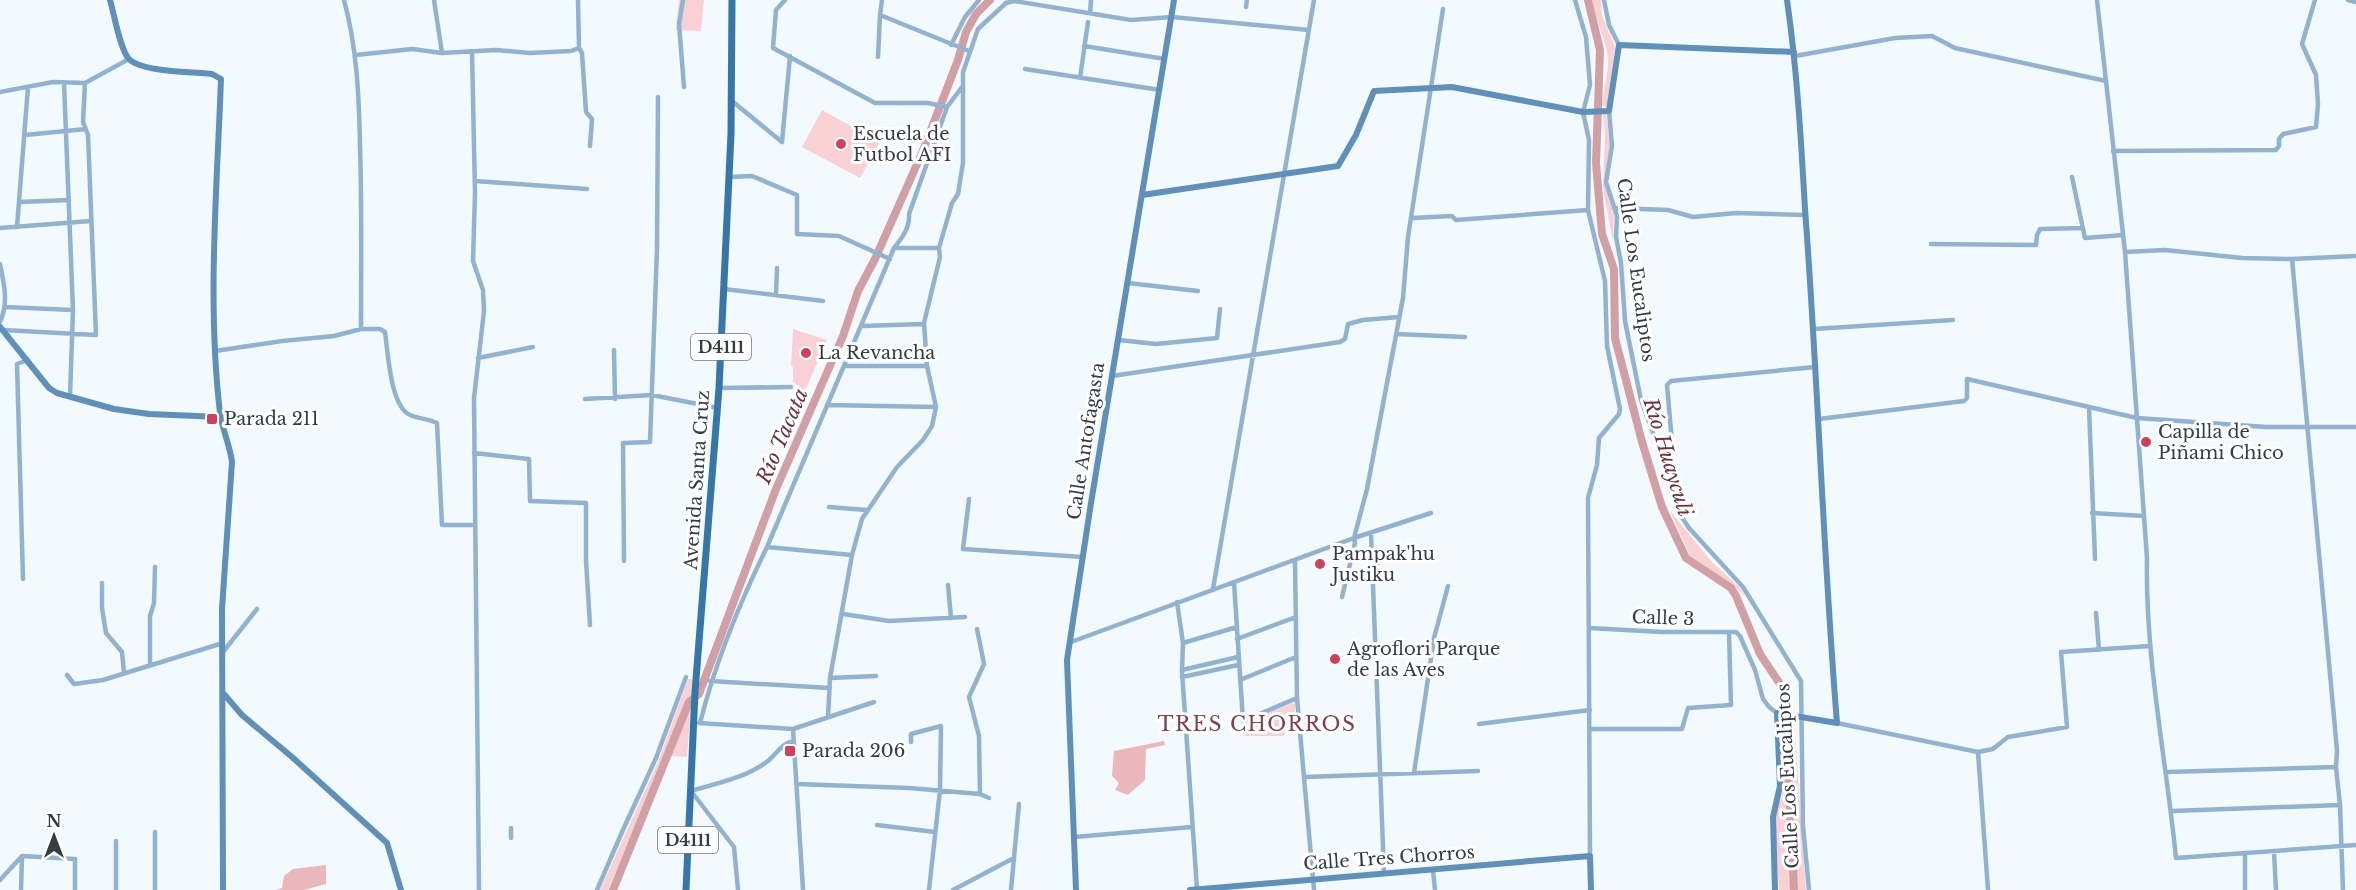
<svg xmlns="http://www.w3.org/2000/svg" width="2356" height="890" font-family="'Libre Baskerville',serif">
  <style>
    .green { fill: #f9d0d3 }
    .forest { fill: #ebb7bb }
    .lines { fill: none; stroke-linecap: round; stroke-linejoin: round }
    .river { stroke: #d29fa4; stroke-width: 8 }
    .street { stroke: #91b3cf; stroke-width: 4.5 }
    .secondary { stroke: #5e90b9; stroke-width: 6 }
    .primary { stroke: #3477a8; stroke-width: 7 }
    .poi-dot { fill: #d0405d; stroke: #fff; stroke-width: 2 }
    .labels { text-anchor: middle; stroke-width: 6; stroke-linejoin: round; paint-order: stroke }
    .shield { fill: #fff; stroke: #72777b; stroke-width: 1.5 }
    .shield-label { font-size: 16px; font-weight: bold; fill: #363d42 }
    .poi-label { font-size: 18px; fill: #363d42; stroke: #fff; text-anchor: start }
    .street-label { font-size: 18px; fill: #363d42; stroke: #fff }
    .water-label { font-size: 20px; font-style: italic; fill: #72323c; stroke: #fff }
    .neighbourhood-label { font-size: 20px; letter-spacing: 1.5px; fill: #863e48; stroke: #fff }
  </style>
  <rect width="100%" height="100%" fill="#f2f9ff"/>
  <!-- green -->
  <path class="green" d="M679,0H704L701,31L676,30Z
    M1592,0H1601L1602,16L1615,47L1607,107L1603,106C1602,90 1609,76 1608,60C1607,40 1595,20 1592,0Z
    M822,110L880,142L860,178L802,147Z
    M1603,113L1606,114L1610,146L1605,183L1614,216L1613,242L1603,188L1605,131Z
    M793,329L827,340L805,391L793,382V367L791,366Z
    M1670,511L1712,562L1740,588L1746,598L1739,590L1690,555Z
    M688,679H692L691,698L688,700L608,890H600L659,760Z
    M1292,703L1295,704V714L1283,736H1245L1244,722Z
    M691,704L687,757L671,756Z
    M1781,717L1794,719L1806,890H1779L1774,815L1782,797Z"/>
  <!-- forest -->
  <path class="forest" d="M1164,741L1165,745L1146,749L1145,780L1128,795L1115,790L1119,783L1112,776L1114,751Z
    M326,865V884L304,890H276L282,888L284,876L293,869Z"/>
  <g class="lines">
    <!-- river -->
    <path class="river" d="M1588,0L1600,50L1596,163L1602,234L1614,269L1615,338L1642,442L1662,507L1686,558L1731,588L1736,596L1760,654L1782,687L1788,703L1787,740L1794,890
      M613,890L689,702L699,694L776,489L843,336L858,291L875,259L922,153L958,60L966,32L976,14L990,0"/>
    <!-- street -->
    <path class="street" d="M344,0C357,48 359,96 360,145C362,207 361,268 361,329
      M434,0L442,53
      M578,0L579,48L582,53L586,112L592,119L590,146
      M683,0L679,24L684,87
      M785,0L776,10L773,48L875,103H928L947,107
      M882,0L880,15L969,51
      M1575,0L1586,37L1590,85L1583,112L1589,140L1588,210L1605,281L1607,346L1620,409L1619,414L1599,438L1597,465L1588,498L1590,856
      M1604,0L1609,25L1619,45
      M2097,0L2125,252L2147,558C2145,658 2166,758 2176,858L2356,845
      M2348,0L2356,2
      M1006,3L1014,1L1131,20L1172,17L1309,30
      M1246,7L1247,0
      M1090,13L1091,0
      M951,45L965,17L979,0
      M1084,46L1165,59
      M472,51L475,193L473,261L483,290L484,311L474,398L479,890
      M356,55L412,49L442,53L496,50L530,53L571,51L579,48
      M1795,56L1895,38L1932,36L1955,48L2106,81
      M878,57L880,15
      M1025,69L1160,90
      M1080,78L1088,22
      M64,83L73,310L70,396
      M0,92L53,82L85,83
      M732,101L782,142L790,56
      M1609,111L1612,146L1606,182L1617,216L1616,237L1621,263L1625,321L1641,400L1661,455L1670,457
      M25,135L86,129
      M2113,151L2276,150L2279,146V139L2283,134L2316,127L2318,104L2316,75L2302,44L2315,0
      M729,177L752,176L797,195V234L839,236L890,259
      M2072,177L2085,238L2123,235
      M475,181L587,189
      M19,202L69,200
      M1614,208L1668,210L1693,217L1736,213L1806,215
      M1413,218L1452,216L1456,220L1588,210
      M17,227L28,87
      M0,228L91,221
      M1931,244L2036,245L2037,235L2040,229L2083,228
      M894,248H939
      M2125,252L2165,250L2242,258L2292,259L2356,256
      M2292,259L2337,750L2336,767L2340,805L2343,890
      M0,264C4,284 9,303 0,322
      M1128,283L1198,291
      M724,289L823,301
      M776,295L777,268
      M5,307L73,310
      M862,326L924,324
      M1814,329L1953,320
      M3,330L96,335L88,135L83,122L85,83L129,59
      M1396,334L1465,337
      M1119,340L1156,344L1217,338L1220,309
      M614,350L615,399
      M215,351L282,341L334,336L361,329H380L385,332C388,352 390,406 410,415C419,419 429,419 437,423L442,525H474
      M478,358L533,347
      M845,366H927
      M1112,376L1340,342L1345,339L1348,324L1363,320L1399,317
      M719,388L791,387
      M585,399L652,395L718,408
      M827,405L936,407
      M2089,407L2095,559
      M1819,419L1964,401L1967,398V379L2137,418L2266,427H2356
      M474,453L529,459L530,501L586,503V560L590,625
      M969,499L963,549L1083,557
      M829,507L866,510
      M2092,513L2144,516
      M1371,533L1384,873
      M767,547L852,555
      M624,561L623,443L650,442L657,249L658,97
      M1295,561L1297,698L1314,890
      M23,579L17,364L28,360
      M1234,582L1243,721L1297,698
      M102,583V608L106,633L122,652L124,673
      M948,585L951,618
      M1213,589L1314,0
      M1342,597L1355,543L1354,538L1367,489L1403,298L1408,237L1443,9
      M1177,602L1183,643L1182,671L1197,889
      M2096,613L2099,650
      M843,614L889,621L965,617
      M1589,628L1662,632H1736L1740,636L1755,670L1763,699L1769,707L1777,713
      M977,629L984,664L969,697L979,736L980,794
      M1237,639L1296,617
      M1071,642L1354,538L1431,513
      M1183,643L1237,627
      M223,652L257,609
      M150,665V616L154,603L155,567
      M1182,670L1238,657
      M67,675L74,684L103,680L223,643
      M1182,677L1238,665
      M830,678L876,676
      M1240,680L1296,657
      M710,681L830,688
      M828,717L830,678L852,555L862,519L897,467L923,440L932,426L936,407L927,366L924,323L940,257L939,248L952,203L958,194L963,163V72L978,29L1006,3
      M699,723L793,729L874,702
      M700,723C715,664 740,602 767,547L894,248C902,238 910,228 909,214L947,107L962,87
      M1837,723L1978,752L1993,749L2008,737L2067,727L2061,652L2150,646
      M1479,724L1590,710
      M793,729L803,890
      M1591,729H1682L1688,708L1731,705L1729,632
      M911,742V734L941,726L940,790L929,890
      M1978,752L1988,890
      M2167,772L2336,767
      M1414,773L1434,638L1448,586
      M1305,777L1478,771
      M796,784L909,788L980,794L989,798
      M2172,811L2340,805
      M877,825L935,832
      M155,832V890
      M1074,837L1192,827
      M511,838V828
      M2274,852L2276,890
      M1433,870L1435,890
      M0,880L22,856L75,859V890
      M21,890L22,857
      M116,890V841
      M597,890L622,832L656,758L686,677
      M738,890L734,847L691,791C717,783 747,778 769,760C777,753 782,743 794,741
      M953,890L1012,859
      M1011,890L1019,804
      M1809,890L1803,826L1801,681L1743,587L1689,528L1679,513L1671,487L1670,457L1672,442L1667,385L1671,381L1815,367
      M2245,890V853"/>
    <!-- secondary -->
    <path class="secondary" d="M110,0C114,13 120,50 129,59C141,72 194,72 212,74L221,79C217,189 207,303 220,413C222,429 230,445 232,462L222,609L223,890
      M1142,195L1338,166L1356,135L1374,91L1452,87L1583,112L1609,111L1619,45L1794,52
      M0,327L49,388L57,393L114,409L149,414L220,417
      M223,693L242,715L292,757L387,843L401,890
      M1076,890L1067,660L1091,503L1174,0
      M1190,890L1590,856L1591,890
      M1775,890L1773,817L1780,786L1777,713L1837,723C1823,552 1818,380 1805,209C1801,139 1797,69 1787,0"/>
    <!-- primary -->
    <path class="primary" d="M686,890L695,692L719,388L731,134L732,0"/>
  </g>
  <!-- markers -->
  <g class="poi-dot">
    <circle cx="841" cy="144" r="6"/>
    <circle cx="806" cy="353" r="6"/>
    <rect x="206" y="413" width="12" height="12" rx="3"/>
    <circle cx="2146" cy="442" r="6"/>
    <circle cx="1320" cy="564" r="6"/>
    <circle cx="1335" cy="659" r="6"/>
    <rect x="784" y="745" width="12" height="12" rx="3"/>
  </g>
  <g class="labels">
    <!-- shield labels -->
    <g class="shield">
      <rect x="691" y="334" width="60" height="26" rx="4.5"/>
      <rect x="658" y="827" width="60" height="26" rx="4.5"/>
    </g>
    <g class="shield-label">
      <text x="721" y="353">D4111</text>
      <text x="688" y="846">D4111</text>
    </g>
    <!-- poi labels -->
    <g class="poi-label">
      <text x="853" y="140">Escuela de<tspan x="853" dy="21">Futbol AFI</tspan></text>
      <text x="818" y="359">La Revancha</text>
      <text x="224" y="425">Parada 211</text>
      <text x="2158" y="438">Capilla de<tspan x="2158" dy="21">Piñami Chico</tspan></text>
      <text x="1332" y="560">Pampak'hu<tspan x="1332" dy="21">Justiku</tspan></text>
      <text x="1347" y="655">Agroflori Parque<tspan x="1347" dy="21">de las Aves</tspan></text>
      <text x="802" y="757">Parada 206</text>
    </g>
    <!-- street labels -->
    <g class="street-label">
      <text transform="translate(1636 270) rotate(82)" y="6">Calle Los Eucaliptos</text>
      <text transform="translate(1086 441) rotate(-81)" y="6">Calle Antofagasta</text>
      <text transform="translate(697 480) rotate(-86)" y="6">Avenida Santa Cruz</text>
      <text transform="translate(1663 618) rotate(2)" y="6">Calle 3</text>
      <text transform="translate(1788 776) rotate(-93)" y="6">Calle Los Eucaliptos</text>
      <text transform="translate(1389 858) rotate(-4)" y="6">Calle Tres Chorros</text>
    </g>
    <!-- water labels -->
    <g class="water-label">
      <text transform="translate(782 436) rotate(-67)" y="7">Río Tacata</text>
      <text transform="translate(1668 457) rotate(73)" y="7">Río Huayculi</text>
    </g>
    <!-- neighbourhood labels -->
    <g class="neighbourhood-label">
      <text x="1257" y="731">TRES CHORROS</text>
    </g>
  </g>
  <!-- north arrow -->
  <g transform="translate(54 836)" stroke="#ffffff" stroke-width="4.5" paint-order="stroke">
  <path d="M0-4.5L10 22L0 15L-10 22Z" fill="#363d42"/>
  <text y="-9" font-size="16" font-weight="bold" text-anchor="middle" fill="#363d42">N</text>
  </g>
</svg>
